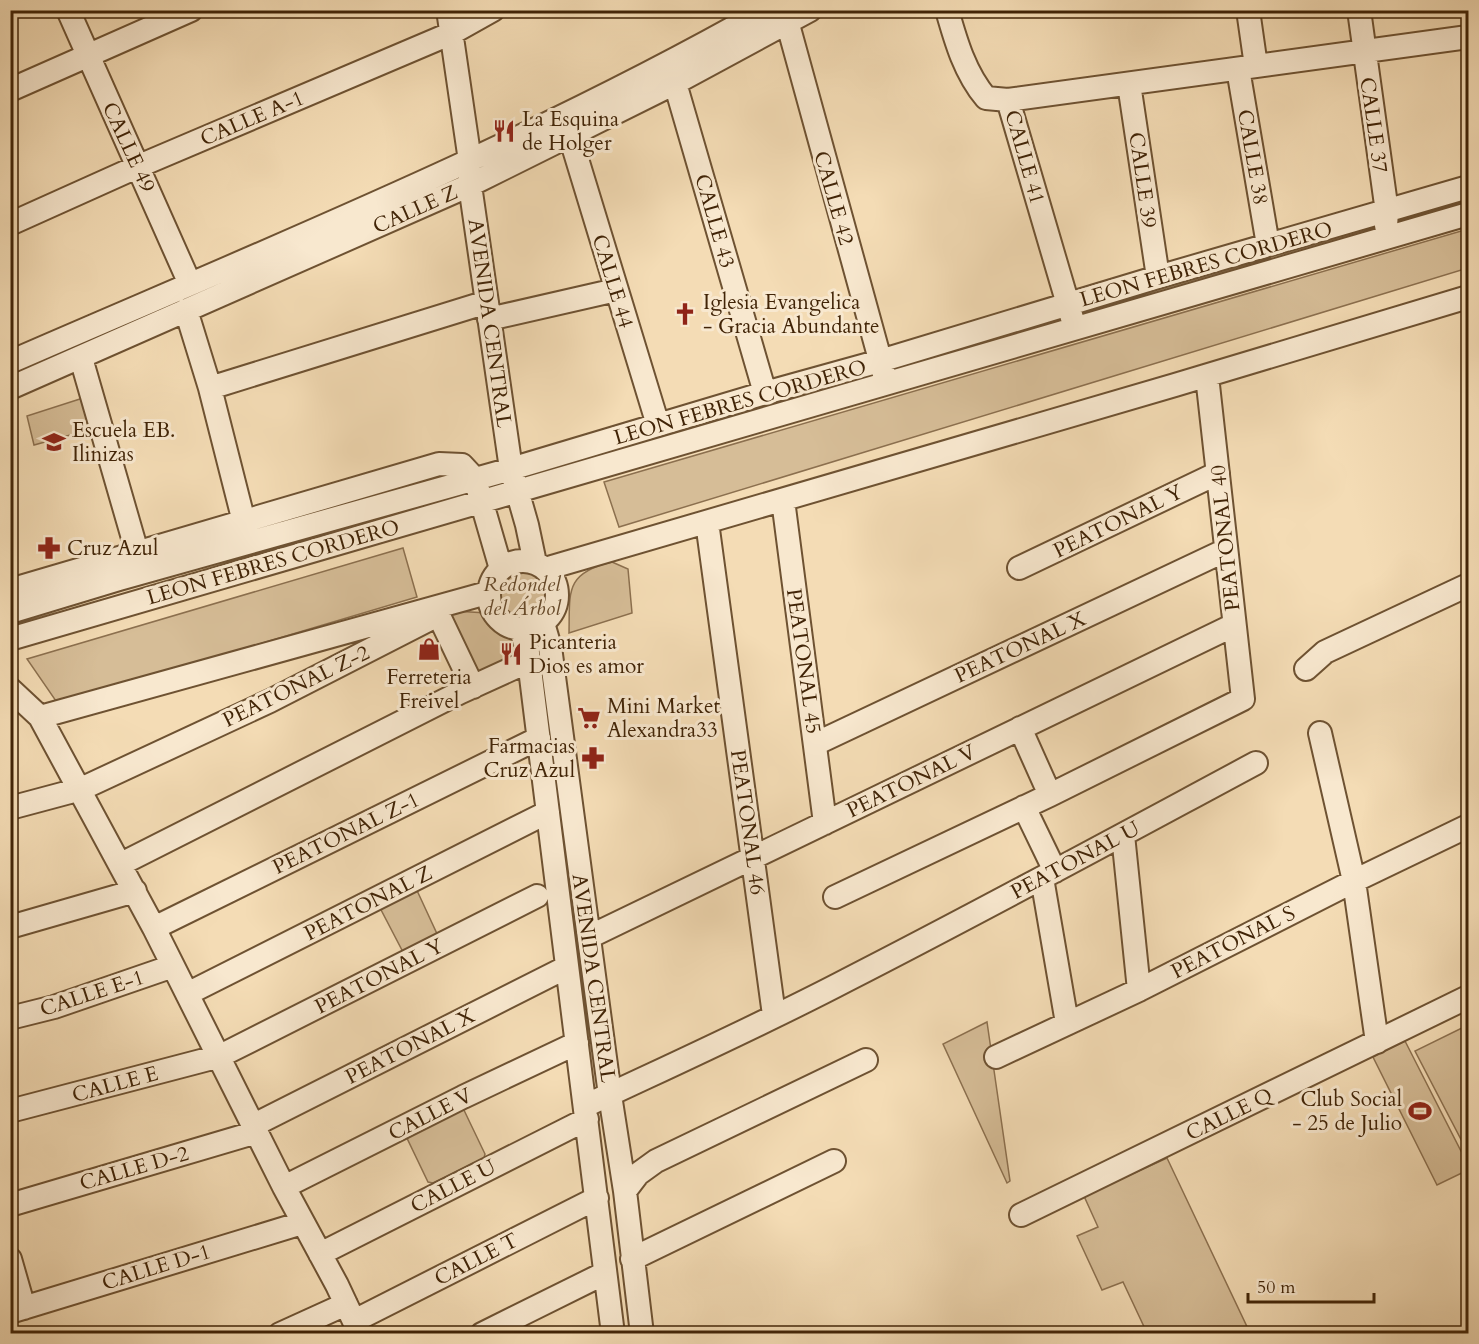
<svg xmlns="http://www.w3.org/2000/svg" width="1479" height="1344" font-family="Cardo,serif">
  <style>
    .green { fill: #d6bd97; stroke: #8c704f; stroke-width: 1.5 }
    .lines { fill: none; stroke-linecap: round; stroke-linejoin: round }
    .minor-casing { stroke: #6e5232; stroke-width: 26 }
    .minor { stroke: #f8e8cf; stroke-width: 22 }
    .labels { text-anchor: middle; stroke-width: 6; stroke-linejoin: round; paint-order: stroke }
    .street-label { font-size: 21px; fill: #412407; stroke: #f8e8cf }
    .poi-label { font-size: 21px; fill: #412407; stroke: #f8e8cf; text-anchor: start }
    .park-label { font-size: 21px; font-style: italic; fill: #664a2b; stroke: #f8e8cf }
  </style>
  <rect width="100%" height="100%" fill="#f4dcb5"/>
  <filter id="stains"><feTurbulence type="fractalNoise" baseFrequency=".00333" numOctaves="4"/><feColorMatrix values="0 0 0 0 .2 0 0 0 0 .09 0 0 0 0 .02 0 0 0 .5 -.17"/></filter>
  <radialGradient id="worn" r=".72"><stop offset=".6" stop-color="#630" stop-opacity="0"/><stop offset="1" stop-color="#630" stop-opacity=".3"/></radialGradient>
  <!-- green -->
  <path class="green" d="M1468,229V268L619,527L604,482Z
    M83,398L92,429L34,445L27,416Z
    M403,548L417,597L58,704L27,659Z
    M612,562L628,569L632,613L569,633C570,593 564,573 612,562Z
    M493 596a30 30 0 1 1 60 0a30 30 0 1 1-60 0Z
    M454,611L487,613L494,624L512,634L522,660L475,680L444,614Z
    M414,884L438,936L403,952L378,904Z
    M987,1022L1010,1181L1007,1183L943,1044Z
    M1468,1025V1148L1466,1149L1415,1051Z
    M1405,1041L1468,1165V1170L1437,1185L1373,1057Z
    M462,1106L485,1154L484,1158L433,1183L428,1182L405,1134Z
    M1167,1158L1250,1333L1248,1334L1147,1333L1123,1282L1102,1290L1077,1236L1098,1227L1084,1196Z"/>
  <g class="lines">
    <!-- minor casing -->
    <g class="minor-casing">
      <path id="minor" d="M68,10L190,284
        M448,10L470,161V185L511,469L527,525L535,563
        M784,10L884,374
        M947,10C956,42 965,73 986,98L1008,100L1072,318
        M1248,10L1256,66
        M1359,10L1387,212L1386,226
        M1238,69L1268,245
        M675,83L765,393
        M1129,84L1158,277
        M10,90L191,10
        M1008,100L1468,37
        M570,136L658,425
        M10,224L139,166L452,33L493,10
        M186,310L210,388L244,522
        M489,319L616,290
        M81,358L137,552
        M10,362C265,251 523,147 765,10
        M10,388L470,185L675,83L810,10
        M210,388L487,302
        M783,500L825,823
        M707,522L774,1015
        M489 595a34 34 0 1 1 68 0a34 34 0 1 1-68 0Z
        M1019,568L1218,473
        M545,569L1175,385L1468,297
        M10,590L439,464L462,465L475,479L501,569
        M10,612L119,579L511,469L765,393L880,361L1158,277L1468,187
        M543,623L550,647L610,1095L625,1191L642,1334
        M521,630L528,653L613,1334
        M10,639L1468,214
        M1306,669L1325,652L1468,585
        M10,689L40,717L487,593
        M40,717L154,928L284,1187L337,1285L360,1334
        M1020,728L1050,795
        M1320,733L1354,881L1377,1042
        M815,744L1226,550
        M1024,807L1055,871
        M10,808L81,789L270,701L434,617L438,616L440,618L473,687
        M1123,835L1139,990
        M121,864L461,692L529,661
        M1042,878L1067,1023
        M835,897L1050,795L1243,699L1207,376
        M10,927L135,891
        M154,928L539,738
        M589,937L1234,625
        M187,994L548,812
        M10,1018L54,1007L173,966
        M996,1057L1139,990L1354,881L1468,826
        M585,1106C672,1065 761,1025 847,980C984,910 1120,836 1256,763
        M10,1111L220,1056L537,896
        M254,1125L567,967
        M284,1187L463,1097L577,1043
        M625,1191L638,1174L656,1161L866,1060
        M10,1205L257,1132
        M1021,1215L1468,997
        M320,1254L587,1119
        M10,1259L24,1308
        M632,1259L834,1161
        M10,1312L302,1223
        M354,1321L597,1198
        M280,1334L346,1304
        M482,1334L605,1273"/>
    </g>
    <!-- minor -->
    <use href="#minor" class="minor"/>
  </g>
  <!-- icons -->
  <defs>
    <g id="restaurant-bare" transform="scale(1.8)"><path d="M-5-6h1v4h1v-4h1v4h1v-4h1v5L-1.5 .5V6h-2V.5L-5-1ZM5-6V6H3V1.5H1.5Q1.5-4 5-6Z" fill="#8f2418" stroke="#f8e8cf" stroke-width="2.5" paint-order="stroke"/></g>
    <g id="church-bare" transform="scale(1.8)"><path d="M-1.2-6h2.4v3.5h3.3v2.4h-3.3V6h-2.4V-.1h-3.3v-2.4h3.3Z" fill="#8f2418" stroke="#f8e8cf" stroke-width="2.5" paint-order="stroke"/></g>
    <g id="school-bare" transform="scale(1.8)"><path d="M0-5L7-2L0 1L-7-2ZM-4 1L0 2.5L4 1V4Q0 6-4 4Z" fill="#8f2418" stroke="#f8e8cf" stroke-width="2.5" paint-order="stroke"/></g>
    <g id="pharmacy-bare" transform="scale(1.8)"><path d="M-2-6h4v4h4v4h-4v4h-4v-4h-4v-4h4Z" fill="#8f2418" stroke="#f8e8cf" stroke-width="2.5" paint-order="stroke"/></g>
    <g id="shop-bare" transform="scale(1.8)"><path d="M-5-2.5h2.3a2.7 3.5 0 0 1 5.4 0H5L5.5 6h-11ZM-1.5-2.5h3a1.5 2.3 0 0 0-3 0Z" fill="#8f2418" stroke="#f8e8cf" stroke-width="2.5" paint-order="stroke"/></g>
    <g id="supermarket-bare" transform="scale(1.8)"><path d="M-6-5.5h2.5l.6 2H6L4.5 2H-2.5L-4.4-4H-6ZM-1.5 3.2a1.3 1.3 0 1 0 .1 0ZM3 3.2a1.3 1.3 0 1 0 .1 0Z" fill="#8f2418" stroke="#f8e8cf" stroke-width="2.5" paint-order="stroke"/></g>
    <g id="stadium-bare" transform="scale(1.8)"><path d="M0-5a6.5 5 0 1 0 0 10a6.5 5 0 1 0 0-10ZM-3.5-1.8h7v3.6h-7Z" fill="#8f2418" stroke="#f8e8cf" stroke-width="2.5" paint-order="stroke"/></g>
  </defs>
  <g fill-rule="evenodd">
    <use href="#restaurant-bare" x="504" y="131"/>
    <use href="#church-bare" x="685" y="314"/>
    <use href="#school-bare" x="54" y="442"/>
    <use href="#pharmacy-bare" x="49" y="548"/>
    <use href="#shop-bare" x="429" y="649"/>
    <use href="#restaurant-bare" x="511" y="654"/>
    <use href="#supermarket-bare" x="589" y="718"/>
    <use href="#pharmacy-bare" x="593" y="758"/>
    <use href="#stadium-bare" x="1420" y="1111"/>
  </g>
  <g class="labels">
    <!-- street labels -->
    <g class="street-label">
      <text transform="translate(252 118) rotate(-23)" y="7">CALLE A-1</text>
      <text transform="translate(1374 125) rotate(82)" y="7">CALLE 37</text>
      <text transform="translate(129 147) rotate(65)" y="7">CALLE 49</text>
      <text transform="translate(1025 157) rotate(74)" y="7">CALLE 41</text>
      <text transform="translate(1253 157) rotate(80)" y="7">CALLE 38</text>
      <text transform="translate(1143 180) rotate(82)" y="7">CALLE 39</text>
      <text transform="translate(834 198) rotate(74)" y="7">CALLE 42</text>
      <text transform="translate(415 209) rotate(-24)" y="7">CALLE Z</text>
      <text transform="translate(715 221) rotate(74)" y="7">CALLE 43</text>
      <text transform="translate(1206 264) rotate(-16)" y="7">LEON FEBRES CORDERO</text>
      <text transform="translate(613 281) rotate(73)" y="7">CALLE 44</text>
      <text transform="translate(490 323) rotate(82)" y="7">AVENIDA CENTRAL</text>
      <text transform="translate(740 402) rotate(-16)" y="7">LEON FEBRES CORDERO</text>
      <text transform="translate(1118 521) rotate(-26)" y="7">PEATONAL Y</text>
      <text transform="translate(1225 538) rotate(-96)" y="7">PEATONAL 40</text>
      <text transform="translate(273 562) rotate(-16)" y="7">LEON FEBRES CORDERO</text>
      <text transform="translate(1020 647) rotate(-25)" y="7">PEATONAL X</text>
      <text transform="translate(804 661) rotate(82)" y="7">PEATONAL 45</text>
      <text transform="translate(296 686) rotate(-26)" y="7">PEATONAL Z-2</text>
      <text transform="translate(911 781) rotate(-26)" y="7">PEATONAL V</text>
      <text transform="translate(748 822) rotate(82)" y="7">PEATONAL 46</text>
      <text transform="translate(346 833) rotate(-26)" y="7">PEATONAL Z-1</text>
      <text transform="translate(1075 860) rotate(-28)" y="7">PEATONAL U</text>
      <text transform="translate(368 903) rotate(-27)" y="7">PEATONAL Z</text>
      <text transform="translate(1233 942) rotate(-27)" y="7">PEATONAL S</text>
      <text transform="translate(379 976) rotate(-27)" y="7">PEATONAL Y</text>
      <text transform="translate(594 978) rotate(82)" y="7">AVENIDA CENTRAL</text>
      <text transform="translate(92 993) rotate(-18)" y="7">CALLE E-1</text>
      <text transform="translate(410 1046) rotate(-27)" y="7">PEATONAL X</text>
      <text transform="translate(115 1084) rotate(-15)" y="7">CALLE E</text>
      <text transform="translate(430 1114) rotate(-27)" y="7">CALLE V</text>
      <text transform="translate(1229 1114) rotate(-26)" y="7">CALLE Q</text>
      <text transform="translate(134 1168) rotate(-16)" y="7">CALLE D-2</text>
      <text transform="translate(453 1186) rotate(-27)" y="7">CALLE U</text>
      <text transform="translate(476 1259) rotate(-27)" y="7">CALLE T</text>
      <text transform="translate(156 1267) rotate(-17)" y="7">CALLE D-1</text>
    </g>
    <!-- poi labels -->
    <g class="poi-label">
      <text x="522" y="126">La Esquina<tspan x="522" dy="24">de Holger</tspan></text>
      <text x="703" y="309">Iglesia Evangelica<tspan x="703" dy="24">- Gracia Abundante</tspan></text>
      <text x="72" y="437">Escuela EB.<tspan x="72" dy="24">Ilinizas</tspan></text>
      <text x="67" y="555">Cruz Azul</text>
      <text x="529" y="649">Picanteria<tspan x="529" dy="24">Dios es amor</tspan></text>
      <text x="429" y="684" text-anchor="middle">Ferreteria<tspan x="429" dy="24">Freivel</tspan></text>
      <text x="607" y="713">Mini Market<tspan x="607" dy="24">Alexandra33</tspan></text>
      <text x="575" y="753" text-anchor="end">Farmacias<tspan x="575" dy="24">Cruz Azul</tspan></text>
      <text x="1402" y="1106" text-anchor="end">Club Social<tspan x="1402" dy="24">- 25 de Julio</tspan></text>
    </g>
    <!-- park labels -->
    <g class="park-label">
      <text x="522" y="591">Redondel<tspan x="522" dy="24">del Árbol</tspan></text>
    </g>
  </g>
  <!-- margin -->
  <rect width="1479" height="1344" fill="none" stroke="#f4dcb5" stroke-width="36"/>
  <rect x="12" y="12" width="1455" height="1320" fill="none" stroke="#412407" stroke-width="3"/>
  <rect x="18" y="18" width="1443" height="1308" fill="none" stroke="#412407" stroke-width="1.5"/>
  <!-- scale -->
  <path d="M1248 1293v9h126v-9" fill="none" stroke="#412407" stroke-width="3"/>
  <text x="1257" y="1293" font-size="18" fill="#412407" stroke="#f8e8cf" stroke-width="4.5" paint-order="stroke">50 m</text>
  <rect width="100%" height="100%" filter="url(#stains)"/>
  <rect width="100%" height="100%" fill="url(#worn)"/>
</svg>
